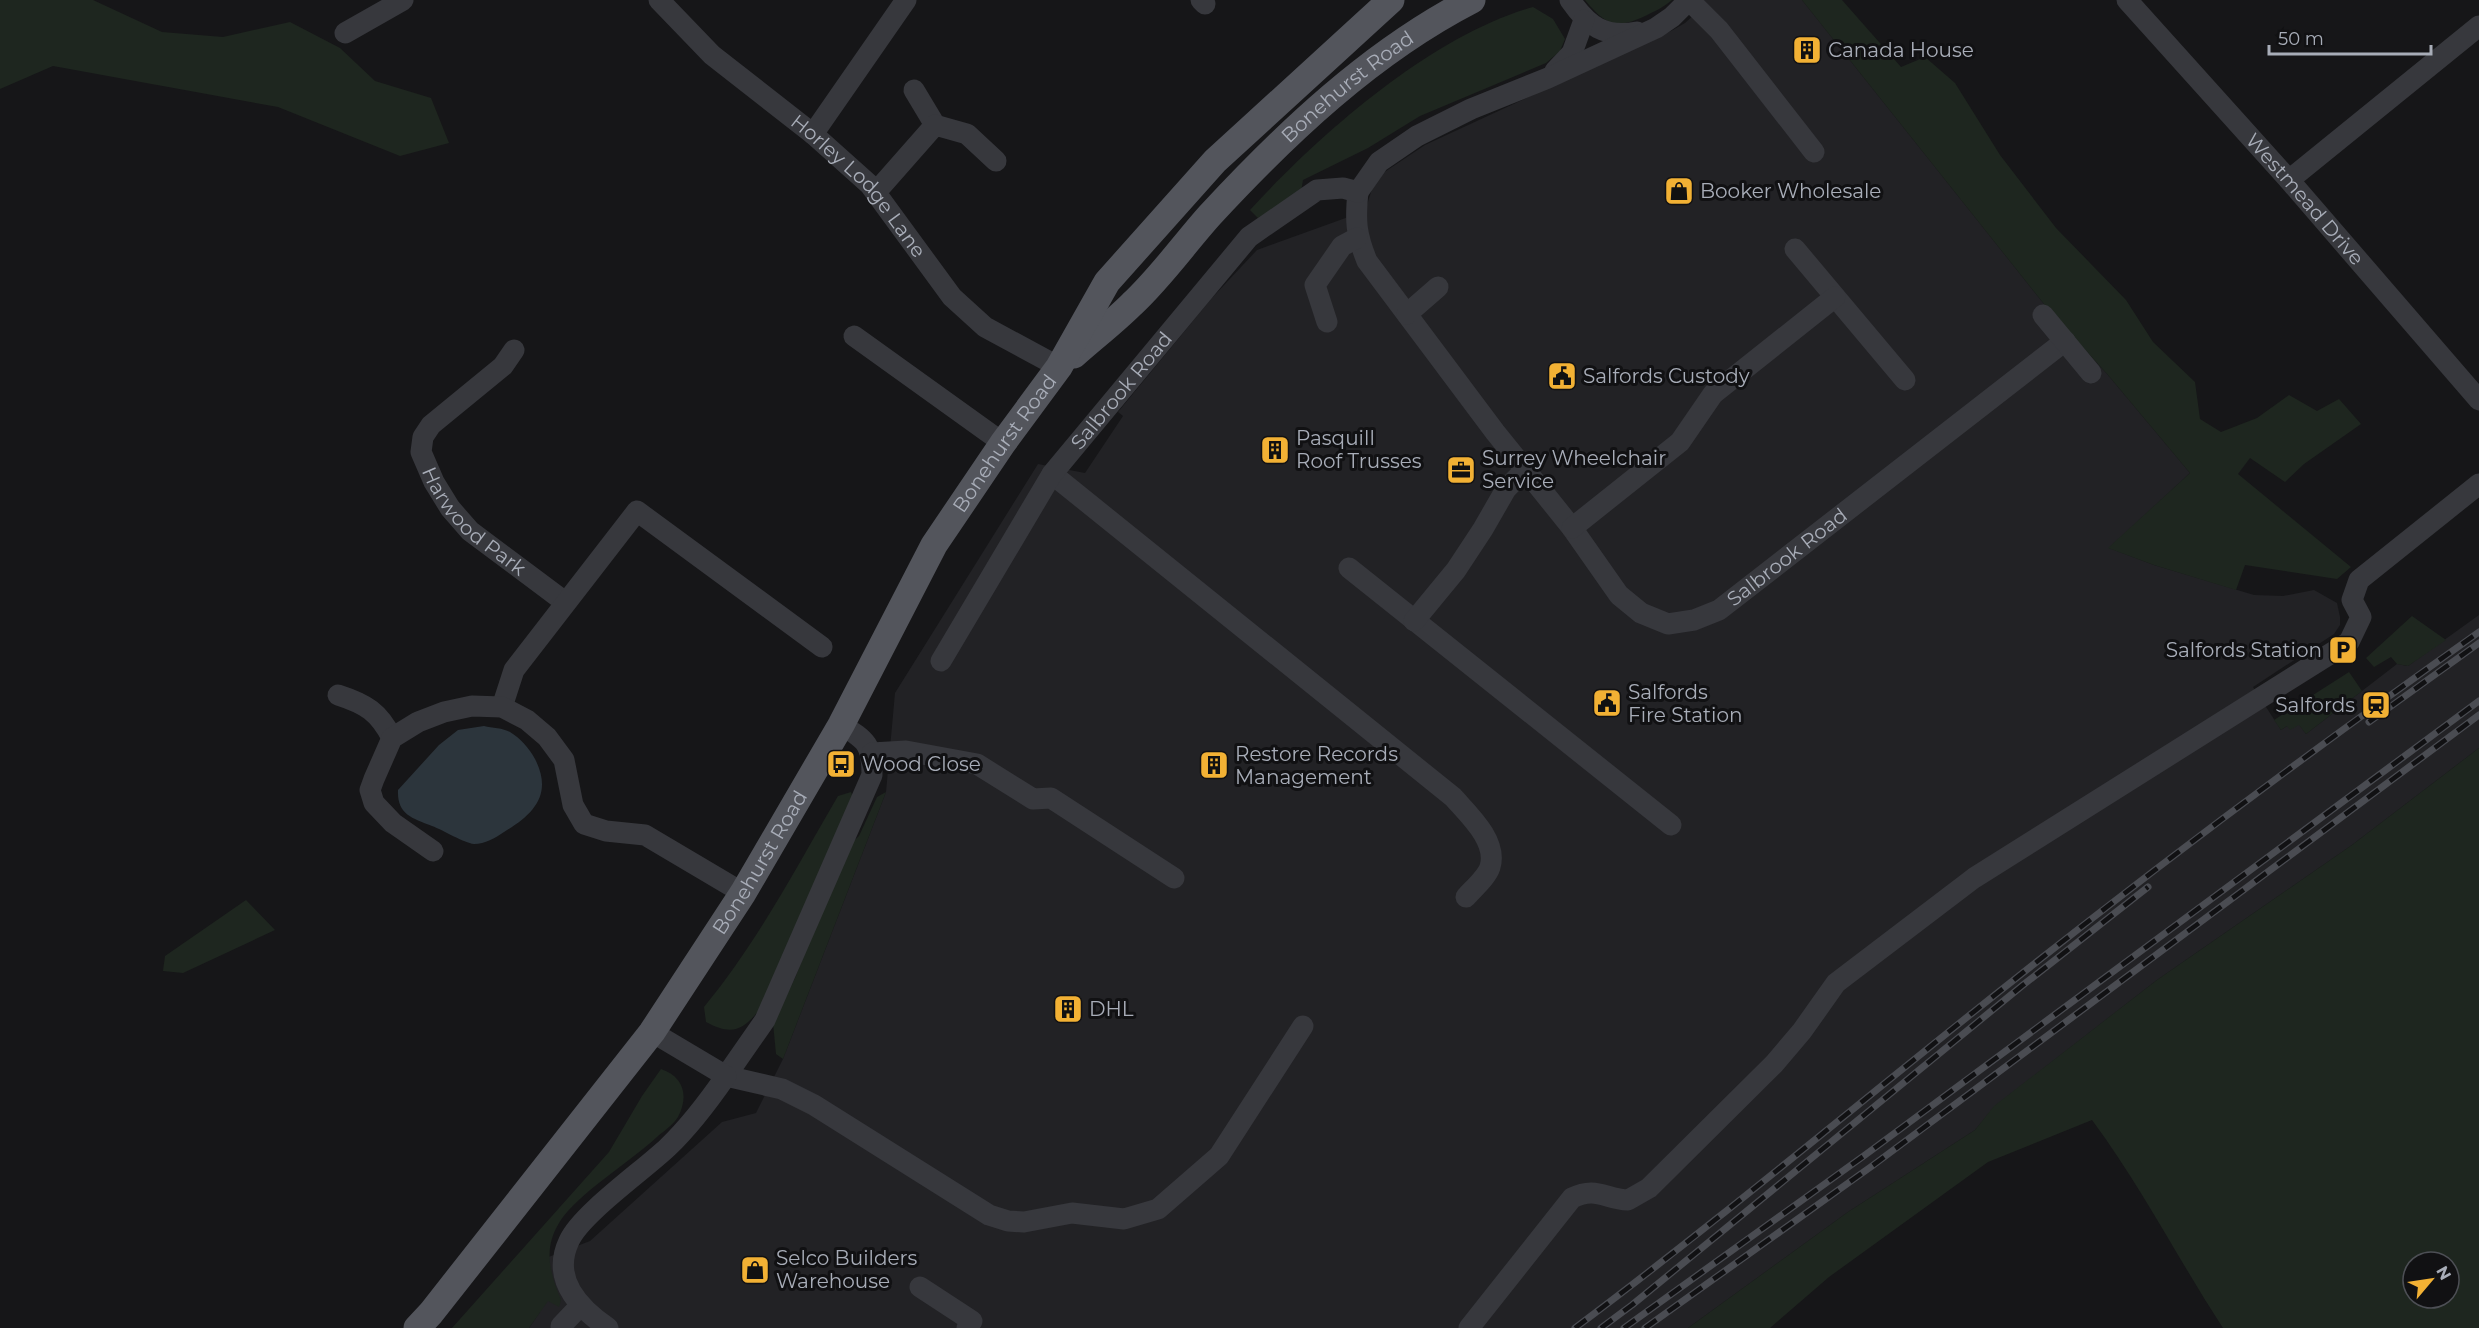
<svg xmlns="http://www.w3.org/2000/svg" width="2479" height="1328" font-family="Montserrat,sans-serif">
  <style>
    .built { fill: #222225 }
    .green { fill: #1e261f; fill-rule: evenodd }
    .water { fill: #2c353c }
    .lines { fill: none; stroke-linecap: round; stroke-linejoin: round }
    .minor { stroke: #37383d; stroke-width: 21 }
    .major { stroke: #53555c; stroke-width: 27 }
    .rail-casing { stroke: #4a4c52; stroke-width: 7 }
    .rail { stroke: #111113; stroke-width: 4.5; stroke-dasharray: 14; stroke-linecap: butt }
    .labels { text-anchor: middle; stroke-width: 6; stroke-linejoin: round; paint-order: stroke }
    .poi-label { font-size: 20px; fill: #a8adb8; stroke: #111113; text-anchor: start }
    .street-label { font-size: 20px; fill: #a8adb8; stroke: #111113 }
  </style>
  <rect width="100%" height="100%" fill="#161618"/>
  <!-- built -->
  <path class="built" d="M1703,0H1802L2044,304L2108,375L2190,473L2109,548L2154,565L2254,595L2283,596L2314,590L2337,603L2340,617V625L2334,634L2253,687L2281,730L2287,726L2299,724L2306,734L2397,664L2408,666L2479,615V748L2352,845L2157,980L1995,1106L1975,1130L1848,1212L1688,1328H529L540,1312L533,1263L590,1241L722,1122L756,1113L783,1059L886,792L895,693L1038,464L1085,473L1123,416L1118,412L1211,299L1257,250L1365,211L1372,189L1380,175L1425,145L1671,31L1685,23L1698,11Z"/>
  <!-- green -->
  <path class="green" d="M0,0H93L162,32L223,37L290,22L340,48L375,81L431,98L449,143L400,156L278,107L53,66L0,89Z
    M1585,0H1672C1663,8 1653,12 1643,17C1614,30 1604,23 1585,0Z
    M1802,0H1842L1901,67L1925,57L1955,83L2000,155L2056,228L2126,300L2153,342L2195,382L2200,419L2221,432L2257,418L2289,395L2317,411L2339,399L2361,424L2304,464L2285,482L2250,458L2238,474L2351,567L2337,579L2245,565L2236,590L2154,565L2108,548L2190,473L2108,375L2044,304Z
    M1533,7L1553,19L1565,39L1560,51L1546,63L1420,116L1368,148L1303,180L1301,192L1258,218L1250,210C1321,133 1431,36 1533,7Z
    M2412,616L2446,640L2408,666L2397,664L2391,657L2374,667L2366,658Z
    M2349,672L2362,691L2306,734L2299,725L2290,730L2287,726L2281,730L2274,720Z
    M2479,748V1328H2223C2178,1259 2141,1186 2092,1120L1988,1162L1829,1277L1770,1328H1688L1848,1212L1975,1130L1994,1106L2157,980L2352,845ZM2413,1262H2449V1298H2413Z
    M851,792L854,800L766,1001C747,1026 737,1039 706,1022L704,1007C757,943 796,868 838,796Z
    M886,792L783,1059L776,1054L773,1023L795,978L846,848L859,836L877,797Z
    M246,900L275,930L183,973L163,971L165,956Z
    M661,1069C684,1077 689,1096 678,1117C674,1124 664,1131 658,1136C630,1162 586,1188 563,1217C542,1246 549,1271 561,1300L559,1307L548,1301L529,1328H452L609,1152L642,1096Z"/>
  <!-- water -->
  <path class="water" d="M484,726C492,728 503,728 510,732C520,738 530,749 535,759C553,794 534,814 504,832C495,838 485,844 474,844C464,843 443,830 432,826C411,818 397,814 398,790L439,745L458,730Z"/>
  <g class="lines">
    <!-- minor -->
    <g class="minor">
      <path id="s1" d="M659,0L712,55L813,134L870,185L952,297L985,327L1059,367"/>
      <path d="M1201,0L1205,4"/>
      <path d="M1570,0C1588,26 1604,38 1637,32"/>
      <path id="s2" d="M2127,0L2289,180L2479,400"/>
      <path d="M345,33L403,0"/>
      <path d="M1555,71L1572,53L1584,20"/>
      <path d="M914,90L935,125"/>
      <path d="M813,134L906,0"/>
      <path d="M2289,180L2479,26"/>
      <path d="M876,192L935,125L967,134L996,161"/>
      <path id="s3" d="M1358,192C1355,221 1356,234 1367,261L1495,432L1572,528L1619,595L1641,613L1668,624L1694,620L1719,610L2065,341"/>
      <path d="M1795,249L1905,380"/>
      <path d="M1407,314L1438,287"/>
      <path d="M2043,315L2091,373"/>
      <path d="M1327,322L1315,285L1342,246L1357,238"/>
      <path d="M854,336L1003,443"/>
      <path id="s4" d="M514,350L503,366L431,425L423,437L421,452L434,482L450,508L470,531L565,602"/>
      <path d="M1052,474L1453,797C1468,814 1498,841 1490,867C1487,877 1473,889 1466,897"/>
      <path d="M1572,528L1680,442L1713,394L1835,297"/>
      <path d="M1349,568L1671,825"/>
      <path d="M1414,621L1456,570L1483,529L1506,489L1525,470"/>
      <path id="s5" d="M941,661L1052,474L1249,237L1317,190L1343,188L1358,192L1379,162L1417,136L1471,109L1548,78L1656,28L1672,17L1689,0L1719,30L1814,152"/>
      <path d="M338,695C366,704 379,712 392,738"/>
      <path d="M502,707L514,670L637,511L822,647"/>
      <path d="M841,725C867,740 872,745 872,775L765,1020L726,1076L782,1089L814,1105L989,1215L1008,1221L1024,1222L1072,1213L1124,1219L1158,1209L1219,1156L1303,1026"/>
      <path d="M872,753L906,751L977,764L1033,799L1051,798L1174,878"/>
      <path d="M433,851L393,823L374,803L370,790L374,779L392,738L418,722L444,712L472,706L502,707L527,720L547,737L564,760L573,805L584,824L606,831L645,835L743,893"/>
      <path d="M920,1287L972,1321L967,1328"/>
      <path d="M561,1326L580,1306"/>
      <path d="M608,1328C579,1308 551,1279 569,1241C581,1214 644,1170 668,1147C691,1125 708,1102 726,1076L652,1032"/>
      <path d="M1469,1328L1572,1198C1596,1186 1605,1199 1628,1200L1649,1188L1774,1064L1802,1031L1836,983L1974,878L2349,642L2361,617L2352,600L2359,580L2479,484"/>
    </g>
    <!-- major -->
    <g class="major">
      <path id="s6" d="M1074,355C1093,338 1114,322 1132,304C1161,277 1184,244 1210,215C1286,133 1371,52 1472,0"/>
      <path id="s7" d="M417,1328L431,1313L652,1032L743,893L841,725L934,545L1003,443L1059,367L1107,282L1215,161L1391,0"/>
    </g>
    <!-- rail casing -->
    <g class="rail-casing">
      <path id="rail" d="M2369,722L2479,643
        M1575,1328C1725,1216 1868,1095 2015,979C2166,859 2322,743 2479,632
        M1601,1328L1632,1305L2023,985L2148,887
        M1624,1328L1865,1155L2479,701
        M1645,1328L1872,1166L2479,715"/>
    </g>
    <!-- rail -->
    <use href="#rail" class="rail"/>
  </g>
  <!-- icons -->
  <defs>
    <g id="building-square" transform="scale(1.5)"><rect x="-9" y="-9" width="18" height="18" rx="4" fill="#f2b134" stroke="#111113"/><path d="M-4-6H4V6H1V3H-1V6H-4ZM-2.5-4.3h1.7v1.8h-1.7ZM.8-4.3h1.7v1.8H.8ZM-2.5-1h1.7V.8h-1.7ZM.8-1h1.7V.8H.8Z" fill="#111"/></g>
    <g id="shop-square" transform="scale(1.5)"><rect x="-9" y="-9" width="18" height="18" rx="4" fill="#f2b134" stroke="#111113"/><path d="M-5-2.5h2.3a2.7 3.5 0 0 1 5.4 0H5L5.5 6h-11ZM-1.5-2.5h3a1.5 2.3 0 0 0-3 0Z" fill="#111"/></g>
    <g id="civic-square" transform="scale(1.5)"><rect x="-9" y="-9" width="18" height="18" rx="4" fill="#f2b134" stroke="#111113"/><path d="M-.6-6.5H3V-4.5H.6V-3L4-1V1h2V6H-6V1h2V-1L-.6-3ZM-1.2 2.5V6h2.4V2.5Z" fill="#111"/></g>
    <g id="office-square" transform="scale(1.5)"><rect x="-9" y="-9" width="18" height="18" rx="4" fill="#f2b134" stroke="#111113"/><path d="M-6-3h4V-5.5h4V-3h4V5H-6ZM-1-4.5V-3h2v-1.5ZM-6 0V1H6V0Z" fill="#111"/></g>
    <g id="parking-square" transform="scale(1.5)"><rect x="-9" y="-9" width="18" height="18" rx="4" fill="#f2b134" stroke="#111113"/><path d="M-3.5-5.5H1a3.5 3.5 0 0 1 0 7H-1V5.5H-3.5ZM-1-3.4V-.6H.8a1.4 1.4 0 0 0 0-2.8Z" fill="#111"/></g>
    <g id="station-square" transform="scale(1.5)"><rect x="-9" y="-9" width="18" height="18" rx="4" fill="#f2b134" stroke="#111113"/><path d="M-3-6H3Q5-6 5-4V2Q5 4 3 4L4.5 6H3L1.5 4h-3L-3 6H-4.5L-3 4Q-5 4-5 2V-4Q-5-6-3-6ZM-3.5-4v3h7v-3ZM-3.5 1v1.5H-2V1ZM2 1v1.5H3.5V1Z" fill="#111"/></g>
    <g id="bus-square" transform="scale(1.5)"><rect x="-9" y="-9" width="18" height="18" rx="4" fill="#f2b134" stroke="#111113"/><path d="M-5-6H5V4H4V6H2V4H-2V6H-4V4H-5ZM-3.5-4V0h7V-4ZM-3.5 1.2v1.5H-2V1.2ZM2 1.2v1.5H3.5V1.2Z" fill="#111"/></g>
  </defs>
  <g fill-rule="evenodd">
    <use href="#building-square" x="1807" y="50"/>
    <use href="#shop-square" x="1679" y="191"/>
    <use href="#civic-square" x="1562" y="376"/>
    <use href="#building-square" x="1275" y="450"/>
    <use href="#office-square" x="1461" y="470"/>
    <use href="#parking-square" x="2343" y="650"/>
    <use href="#civic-square" x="1607" y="703"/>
    <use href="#station-square" x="2376" y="705"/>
    <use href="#bus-square" x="841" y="764"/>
    <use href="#building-square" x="1214" y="765"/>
    <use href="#building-square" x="1068" y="1009"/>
    <use href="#shop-square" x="755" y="1270"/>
  </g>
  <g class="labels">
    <!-- poi labels -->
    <g class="poi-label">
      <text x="1828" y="57">Canada House</text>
      <text x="1700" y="198">Booker Wholesale</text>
      <text x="1583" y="383">Salfords Custody</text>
      <text x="1296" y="445">Pasquill<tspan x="1296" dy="23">Roof Trusses</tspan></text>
      <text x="1482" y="465">Surrey Wheelchair<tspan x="1482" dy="23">Service</tspan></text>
      <text x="2322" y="657" text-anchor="end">Salfords Station</text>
      <text x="1628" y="699">Salfords<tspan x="1628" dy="23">Fire Station</tspan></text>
      <text x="2355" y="712" text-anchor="end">Salfords</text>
      <text x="1235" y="761">Restore Records<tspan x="1235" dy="23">Management</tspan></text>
      <text x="862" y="771">Wood Close</text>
      <text x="1089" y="1016">DHL</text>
      <text x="776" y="1265">Selco Builders<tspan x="776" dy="23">Warehouse</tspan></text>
    </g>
    <!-- street labels -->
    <g class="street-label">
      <text dy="7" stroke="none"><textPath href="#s6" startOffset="384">Bonehurst Road</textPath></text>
      <text dy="7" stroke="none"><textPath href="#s1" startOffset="274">Horley Lodge Lane</textPath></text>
      <text dy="7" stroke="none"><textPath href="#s2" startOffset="267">Westmead Drive</textPath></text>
      <text dy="7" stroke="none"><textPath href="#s5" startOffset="326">Salbrook Road</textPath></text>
      <text dy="7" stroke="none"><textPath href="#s7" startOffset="1065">Bonehurst Road</textPath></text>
      <text dy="7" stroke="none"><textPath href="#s4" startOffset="231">Harwood Park</textPath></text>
      <text dy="7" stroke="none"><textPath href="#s3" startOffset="686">Salbrook Road</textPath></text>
      <text dy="7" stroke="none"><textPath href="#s7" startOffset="579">Bonehurst Road</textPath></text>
    </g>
  </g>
  <!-- north arrow -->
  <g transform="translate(2431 1280) rotate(61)"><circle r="28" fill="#111113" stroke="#4d4f55" stroke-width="1.5"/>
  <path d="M0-4.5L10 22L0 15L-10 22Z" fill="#f2b134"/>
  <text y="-9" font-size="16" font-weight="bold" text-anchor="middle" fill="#a8adb8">N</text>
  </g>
  <!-- scale -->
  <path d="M2269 45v9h162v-9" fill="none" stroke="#a8adb8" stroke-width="3"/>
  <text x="2278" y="45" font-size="18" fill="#a8adb8" stroke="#111113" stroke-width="4.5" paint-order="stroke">50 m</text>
</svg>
